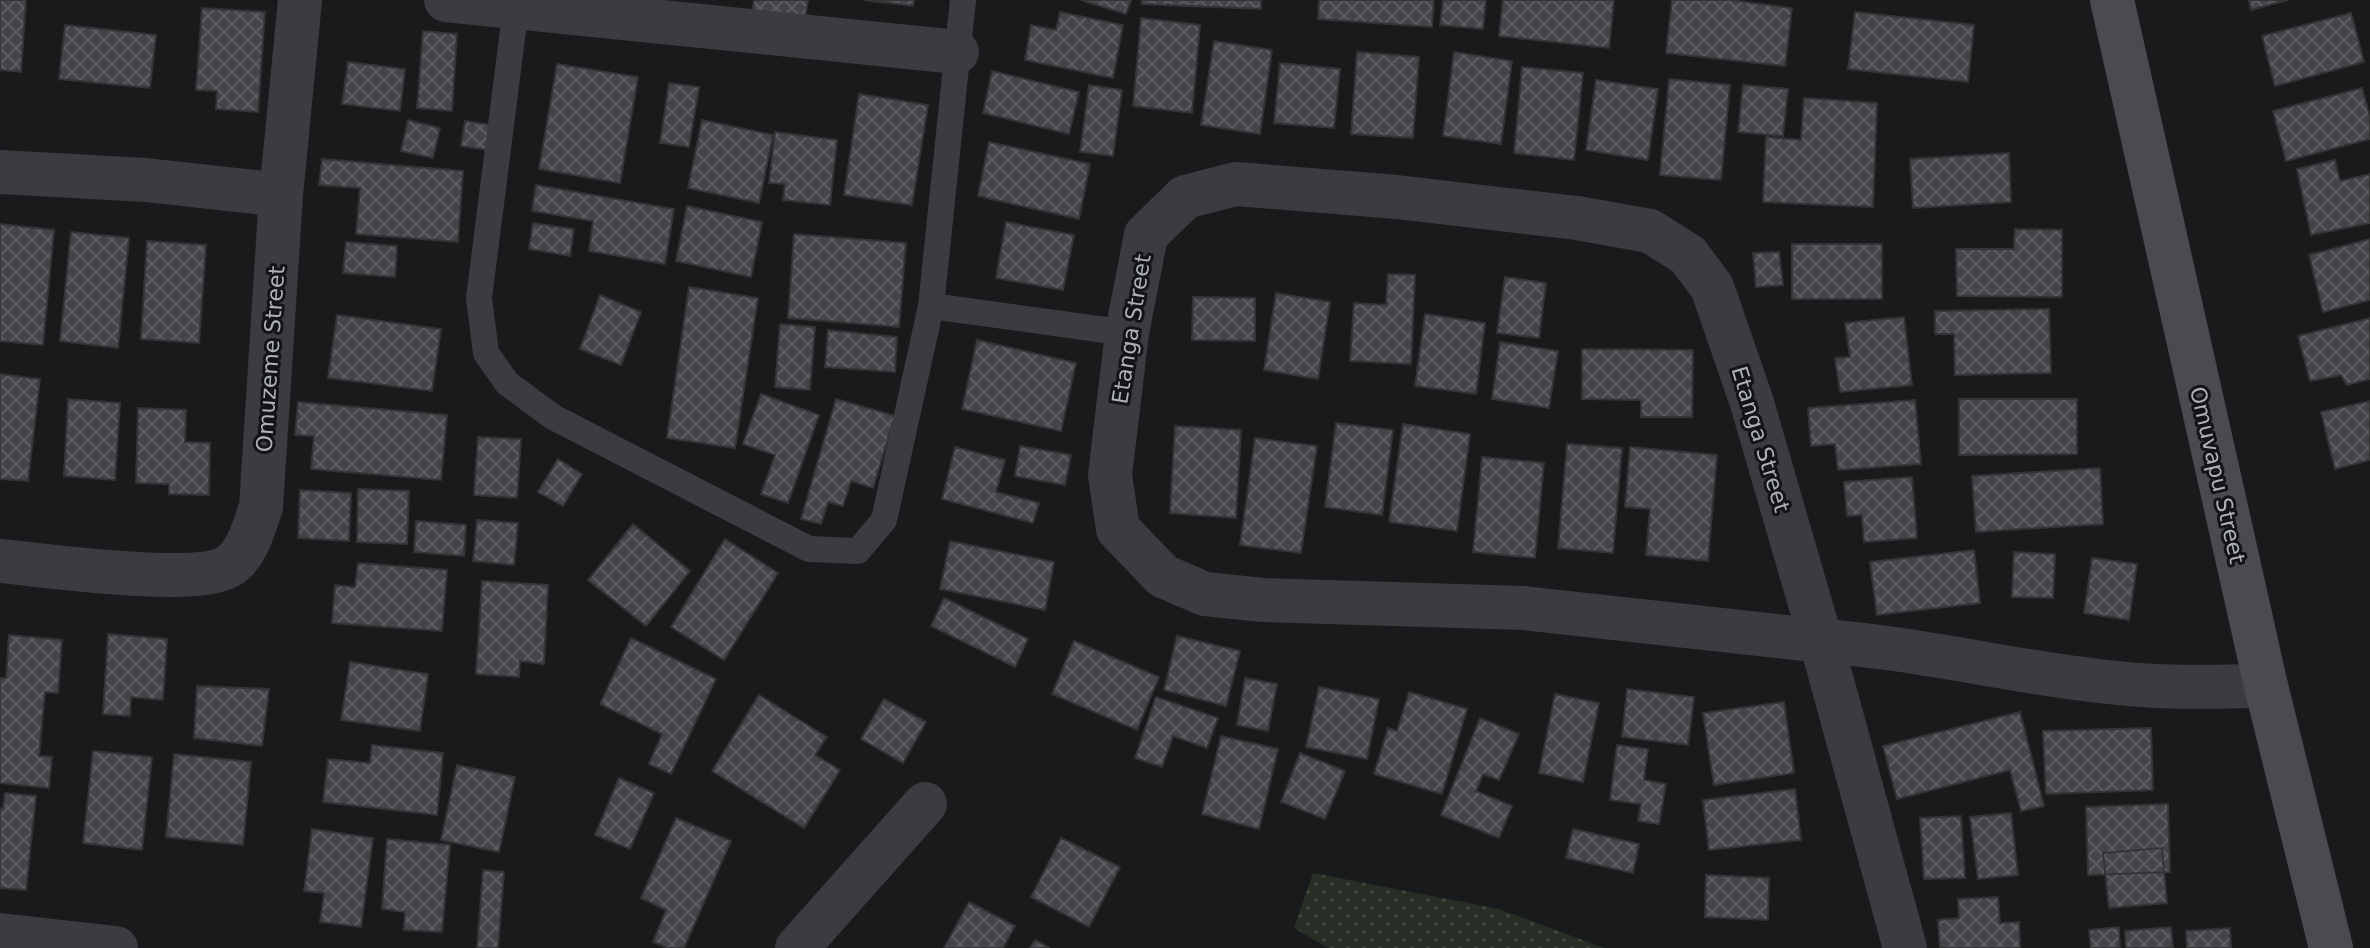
<svg xmlns="http://www.w3.org/2000/svg" width="2370" height="948" font-family="'DejaVu Sans',sans-serif">
  <style>
    .grass { fill: url(#grass-dots) }
    .building { fill: url(#building-cross-hatch); stroke: #343437; stroke-width: 2 }
    .lines { fill: none; stroke-linecap: round; stroke-linejoin: round }
    .lane { stroke: #3b3c40; stroke-width: 26 }
    .street { stroke: #3b3c40; stroke-width: 44 }
    .secondary { stroke: #494b50; stroke-width: 44 }
    .labels { text-anchor: middle; stroke-width: 6; stroke-linejoin: round; paint-order: stroke }
    .street-label { font-size: 22px; fill: #adb1ba; stroke: #141416 }
  </style>
  <defs>
    <pattern id="grass-dots" width="8" height="8" patternUnits="userSpaceOnUse" patternTransform="scale(2)"><rect width="8" height="8" fill="#262e26"/><path d="M2 2h.1M6 6h.1" fill="none" stroke="#434a43" stroke-width="1.8" stroke-linecap="round"/></pattern>
    <pattern id="building-cross-hatch" width="8" height="8" patternUnits="userSpaceOnUse" patternTransform="scale(2)"><rect width="8" height="8" fill="#444548"/><path d="M0 0l8 8M0 8l8-8" fill="none" stroke="#5c5d60"/></pattern>
  </defs>
  <rect width="100%" height="100%" fill="#191a1b"/>
  <!-- grass -->
  <path class="grass" d="M1313,873L1499,909L1604,948H1328L1294,928Z"/>
  <!-- building -->
  <path class="building" d="M0,0H26L21,72L0,70Z
    M754,0H808L804,26L751,17Z
    M863,0H914L913,6Z
    M1081,0H1131L1126,14Z
    M1142,0H1261V9L1142,4Z
    M1319,0H1434L1432,27L1318,19Z
    M1443,0H1486L1483,29L1440,25Z
    M1503,0H1614L1609,48L1499,36Z
    M1672,0H1730L1792,8L1785,66L1666,53Z
    M2249,0H2288L2251,10Z
    M202,8L265,12L258,112L216,109L217,91L196,90Z
    M1060,12L1123,25L1113,78L1025,60L1031,25L1056,30Z
    M1855,12L1974,25L1968,82L1848,69Z
    M2351,13L2364,62L2275,86L2262,36Z
    M1141,18L1200,25L1192,113L1133,106Z
    M65,25L156,35L150,88L59,79Z
    M423,31L457,34L452,111L417,108Z
    M1214,41L1272,50L1260,134L1201,125Z
    M1357,52L1419,57L1413,138L1351,134Z
    M1454,52L1512,61L1501,144L1443,136Z
    M348,62L405,69L400,111L342,104Z
    M1280,63L1340,69L1334,128L1274,123Z
    M557,64L638,77L620,183L539,169Z
    M1522,67L1583,73L1574,160L1514,153Z
    M992,71L1079,92L1069,134L983,113Z
    M1669,79L1730,85L1721,180L1660,175Z
    M1596,80L1658,89L1648,160L1586,150Z
    M669,83L699,87L689,147L660,143Z
    M1089,85L1122,90L1113,156L1080,152Z
    M1743,85L1788,89L1783,136L1738,132Z
    M2362,88L2370,117V139L2286,161L2273,111Z
    M859,94L928,105L912,205L844,195Z
    M1804,98L1877,103L1873,207L1763,202L1766,137L1801,140Z
    M408,120L440,128L433,158L401,151Z
    M702,120L773,135L759,203L688,188Z
    M465,121L492,125L489,150L461,146Z
    M775,132L837,140L830,205L783,200L785,184L769,183Z
    M989,142L1090,164L1079,219L978,196Z
    M2009,153L2011,202L1913,208L1910,159Z
    M322,159L463,171L458,242L356,234L360,188L319,185Z
    M2335,160L2340,181L2370,174V223L2311,235L2297,169Z
    M536,185L674,209L665,264L589,251L593,221L532,211Z
    M687,206L762,222L751,277L676,261Z
    M1006,222L1074,235L1063,290L996,278Z
    M533,223L574,229L570,256L529,249Z
    M0,224L54,230L43,345L0,341Z
    M2015,229L2062,230V297L1957,296L1956,249H2014Z
    M71,232L129,238L118,348L60,341Z
    M794,234L906,243L899,327L788,318Z
    M2370,239V300L2323,312L2309,255Z
    M147,241L206,245L199,343L141,339Z
    M346,242L397,246L395,277L343,273Z
    M1792,244H1882V299H1792Z
    M1779,252L1783,285L1756,287L1753,253Z
    M1388,274L1415,275L1411,364L1350,361L1354,303L1386,305Z
    M1505,277L1546,283L1539,338L1497,333Z
    M689,287L758,298L735,448L667,438Z
    M1276,293L1330,302L1318,379L1264,370Z
    M600,295L641,312L621,365L580,349Z
    M1193,297L1255,298V341L1192,340Z
    M2049,309L2051,373L1955,375L1954,334H1935V311Z
    M1425,314L1485,323L1476,394L1415,386Z
    M337,315L441,329L432,391L328,378Z
    M1904,317L1912,385L1840,392L1835,358L1850,357L1845,323Z
    M2370,318V379L2347,385L2341,375L2310,381L2298,336Z
    M780,324L815,327L810,390L775,387Z
    M828,330L897,337L895,372L825,367Z
    M977,340L1076,363L1061,431L962,409Z
    M1500,342L1558,351L1549,408L1492,399Z
    M1582,349L1693,350L1692,417H1641V400L1582,399Z
    M0,374L40,379L28,481L0,479Z
    M761,394L819,415L788,503L761,494L775,455L743,444Z
    M68,399L120,403L115,480L64,476Z
    M836,399L895,416L873,488L851,481L843,506L828,502L821,524L801,519Z
    M1959,399H2077V454L1959,455Z
    M1915,400L1921,464L1838,470L1835,444L1811,446L1808,408Z
    M2370,401V460L2335,469L2321,412Z
    M298,402L447,415L441,480L311,469L314,436L295,435Z
    M138,408L186,410L185,442L210,443L209,495L169,494V484L136,483Z
    M1336,423L1393,430L1382,515L1325,507Z
    M1403,424L1470,434L1457,531L1389,522Z
    M1175,426L1241,430L1236,518L1170,513Z
    M478,437L521,439L517,498L474,495Z
    M1255,438L1317,446L1301,553L1240,545Z
    M1567,444L1622,448L1613,553L1558,548Z
    M1020,446L1071,455L1065,485L1015,476Z
    M955,447L1005,460L996,492L1039,503L1033,523L942,499Z
    M1630,447L1717,455L1708,561L1646,555L1650,509L1625,507Z
    M1482,457L1544,463L1535,558L1473,552Z
    M558,459L582,474L563,506L538,492Z
    M2100,468L2103,524L1976,532L1972,476Z
    M1912,477L1917,538L1864,542L1862,515L1847,516L1844,482Z
    M358,489L409,491L407,544L357,542Z
    M300,490L351,493L349,541L298,538Z
    M477,520L518,523L514,565L473,561Z
    M416,521L466,525L464,556L414,552Z
    M633,524L690,571L646,626L588,580Z
    M725,539L778,573L724,660L671,627Z
    M950,541L1054,562L1045,610L940,589Z
    M1974,550L1980,603L1877,615L1870,562Z
    M2014,552L2055,554L2053,598L2012,597Z
    M2092,558L2137,564L2129,620L2084,613Z
    M358,563L447,570L442,631L332,623L335,585L355,587Z
    M482,581L548,585L544,664L520,661L519,677L476,674Z
    M944,598L1028,639L1015,667L931,626Z
    M108,634L167,639L163,700L131,697L130,716L103,714Z
    M9,635L62,640L58,693L45,692L39,756L52,757L49,788L0,783V678H6Z
    M1177,636L1240,651L1226,706L1164,690Z
    M631,638L716,679L671,774L649,764L662,734L600,704Z
    M1074,641L1159,677L1137,730L1052,694Z
    M350,662L428,674L420,731L341,720Z
    M1245,678L1277,684L1268,731L1237,725Z
    M197,686L269,689L262,746L194,738Z
    M1319,687L1379,699L1367,759L1306,747Z
    M1627,689L1694,697L1688,745L1622,737Z
    M1409,692L1467,709L1442,794L1374,774L1388,728L1397,731Z
    M1555,694L1599,703L1583,782L1539,773Z
    M759,695L827,737L815,755L840,770L804,828L712,771Z
    M1156,697L1218,718L1207,748L1173,736L1162,767L1135,758Z
    M884,699L926,722L903,763L861,739Z
    M1784,702L1794,773L1714,785L1703,713Z
    M2020,712L2044,806L2021,811L2010,770L1897,799L1883,746Z
    M1480,718L1519,734L1499,780L1483,774L1476,791L1512,806L1499,838L1441,815Z
    M2151,728L2153,790L2046,794L2043,731Z
    M1221,736L1278,749L1259,829L1202,814Z
    M372,745L443,753L437,815L323,802L328,759L370,763Z
    M1617,745L1648,749L1644,780L1666,784L1659,824L1638,821L1641,804L1610,800Z
    M93,751L152,757L142,850L83,843Z
    M1300,753L1345,771L1325,819L1281,802Z
    M174,754L251,762L243,845L166,837Z
    M457,765L515,777L499,852L441,840Z
    M619,778L654,793L630,849L595,835Z
    M1795,789L1801,840L1709,850L1703,800Z
    M5,793L36,796L26,890L0,888V808L3,809Z
    M2168,804L2170,872L2088,875L2086,807Z
    M2011,813L2018,875L1978,879L1970,817Z
    M1961,816L1965,878L1924,879L1920,818Z
    M676,818L731,841L684,948H667L653,942L666,910L641,898Z
    M312,829L373,838L361,927L320,922L324,893L304,891Z
    M1573,829L1639,844L1633,873L1566,858Z
    M1061,838L1120,867L1089,927L1031,897Z
    M387,839L450,845L442,932L404,930L405,912L382,909Z
    M2162,848L2167,903L2109,908L2103,853Z
    M483,870L504,872L498,948H477Z
    M1706,875L1769,878L1768,920L1705,917Z
    M1998,897L2000,923L2019,922L2020,948H1940L1938,920L1959,918L1958,899Z
    M969,902L1015,926L1003,948H944Z
    M2119,927L2120,948H2091L2089,930Z
    M2171,927L2173,948H2126L2125,931Z
    M2230,928L2231,948H2187L2186,931Z
    M1035,940L1050,948H1030Z"/>
  <g class="lines">
    <!-- lane -->
    <path class="lane" d="M516,7L479,298L486,353L507,383L553,417L809,549L858,551L884,520L931,306L963,0
      M931,306L1127,333"/>
    <!-- street -->
    <path class="street" d="M446,0L957,52
      M0,172L146,180L281,195L261,507C254,526 248,554 229,566C196,587 45,565 0,561
      M281,195L300,0
      M0,935L116,948
      M797,948L925,804
      M1905,948L1821,641L1752,403L1712,287L1688,255L1650,231L1577,218L1397,197L1236,184L1185,197L1146,235L1127,333L1110,475L1118,529L1163,576L1205,594L1263,600L1524,608L1821,641C1933,649 2043,680 2155,686C2192,688 2229,686 2266,686"/>
    <!-- secondary -->
    <path class="secondary" d="M2112,0L2266,686L2331,948"/>
  </g>
  <g class="labels">
    <!-- street labels -->
    <g class="street-label">
      <text transform="translate(1131 329) rotate(-81)" y="8">Etanga Street</text>
      <text transform="translate(270 359) rotate(-86)" y="8">Omuzeme Street</text>
      <text transform="translate(1761 439) rotate(73)" y="8">Etanga Street</text>
      <text transform="translate(2218 475) rotate(77)" y="8">Omuvapu Street</text>
    </g>
  </g>
</svg>
